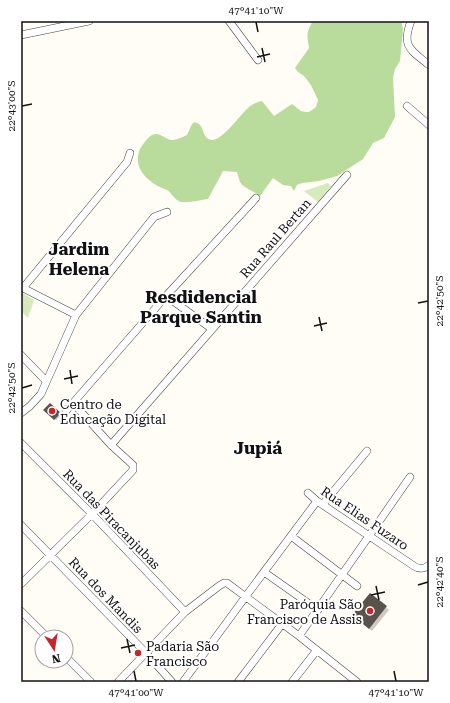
<svg xmlns="http://www.w3.org/2000/svg" width="450" height="703" font-family="'Roboto Serif',serif">
  <style>
    .green { fill: #d5ebbd }
    .forest { fill: #b9dc9c }
    .shadow { fill: #0003 }
    .building { fill: #5a524d }
    .lines { fill: none; stroke-linecap: round; stroke-linejoin: round }
    .street-casing { stroke: #444; stroke-width: 8 }
    .street { stroke: #fff; stroke-width: 7 }
    .ticks { fill: none; stroke: #111; stroke-width: 1.5 }
    .poi-dot { fill: #c4262e; stroke: #fff; stroke-width: 1.5 }
    .labels { text-anchor: middle; stroke-width: 4; stroke-linejoin: round; paint-order: stroke }
    .street-label { font-size: 13px; fill: #111; stroke: #fff }
    .poi-label { font-size: 13px; fill: #111; stroke: #fff; text-anchor: start }
    .district-label { font-size: 17px; font-weight: bold; fill: #111; stroke: #fff }
    .neatline { fill: none; stroke: #111; stroke-width: 1.5 }
    .ticks-label { font-size: 10px; text-anchor: middle; fill: #111 }
  </style>
  <rect width="100%" height="100%" fill="#fffdf5"/>
  <!-- green -->
  <path class="green" d="M328,183L331,186L318,202L304,191Z
    M21,292L34,300L28,318L21,311Z"/>
  <!-- forest -->
  <path class="forest" d="M313,21H401L403,29L400,61L395,69L393,78L395,117L384,138L373,143L363,159L337,176L319,181L302,183L297,185L294,191L291,186L283,185L273,178L260,196C254,191 243,188 240,182C239,179 238,175 237,172L223,171L208,199C200,200 190,203 181,202C174,200 172,193 167,190C162,188 157,186 153,183C141,175 134,163 140,149C143,144 147,138 152,135C160,131 165,140 172,140C177,140 182,137 187,135L192,124L195,122C197,123 199,124 200,125C204,130 203,138 211,140C221,142 241,114 248,108C252,104 257,102 262,101L274,116L292,104L301,111L306,112H309L316,107L318,100L311,85L304,76L298,72L295,68L309,48C307,36 306,32 313,21Z"/>
  <!-- shadow -->
  <path class="shadow" d="M50,404L61,415L56,420L45,410Z
    M370,594L389,610L372,631L356,617Z"/>
  <!-- building -->
  <path class="building" d="M50,403L61,413L54,420L43,410Z
    M370,593L387,606L369,629L352,615Z"/>
  <g class="lines">
    <!-- street casing -->
    <g class="street-casing">
      <path id="street" d="M229,21L258,60
        M411,21C401,47 411,50 429,65
        M21,35L89,21
        M407,106L429,125
        M21,287L76,315
        M23,288L127,162L130,153
        M166,296L212,329
        M21,355L46,381
        M66,411L166,296L256,198
        M21,413L30,406L41,394L76,315L154,217L167,212
        M21,443L92,514L185,612
        M111,445L347,175
        M308,493L317,501L414,566C420,570 424,569 429,565
        M323,504L367,451
        M21,525L146,653L172,682
        M291,536L357,586
        M264,572L318,610
        M21,584L92,514L133,470V465L111,445L73,403
        M21,611L47,637
        M299,636L369,536L410,477
        M66,657L91,682
        M118,682L185,612L219,586L224,583H227L299,636L357,682
        M183,682L246,596L317,501
        M238,682L282,624
        M292,682L317,650"/>
    </g>
    <!-- street -->
    <use href="#street" class="street"/>
  </g>
  <!-- ticks -->
  <path class="ticks" d="M256,22L258,32M262,48L265,62M257,57L270,54M22,106L32,104M418,303L428,301M319,317L322,331M314,326L327,323M70,370L72,384M64,379L78,376M22,388L32,385M418,585L428,582M376,586L379,600M371,595L385,592M127,639L130,653M121,648L135,645M134,671L136,681M394,671L396,681"/>
  <!-- markers -->
  <g class="poi-dot">
    <circle cx="52" cy="411" r="4"/>
    <circle cx="370" cy="611" r="4"/>
    <circle cx="138" cy="653" r="4"/>
  </g>
  <g class="labels">
    <!-- street labels -->
    <g class="street-label">
      <text transform="translate(275 238) rotate(-49)" y="5">Rua Raul Bertan</text>
      <text transform="translate(365 518) rotate(34)" y="5">Rua Elias Fuzaro</text>
      <text transform="translate(112 519) rotate(46)" y="5">Rua das Piracanjubas</text>
      <text transform="translate(106 595) rotate(46)" y="5">Rua dos Mandis</text>
    </g>
    <!-- poi labels -->
    <g class="poi-label">
      <text x="60" y="409">Centro de<tspan x="60" dy="15">Educação Digital</tspan></text>
      <text x="362" y="609" text-anchor="end">Paróquia São<tspan x="362" dy="15">Francisco de Assis</tspan></text>
      <text x="146" y="651">Padaria São<tspan x="146" dy="15">Francisco</tspan></text>
    </g>
    <!-- district labels -->
    <g class="district-label">
      <text x="79" y="255">Jardim<tspan x="79" dy="20">Helena</tspan></text>
      <text x="201" y="303">Resdidencial<tspan x="201" dy="20">Parque Santin</tspan></text>
      <text x="258" y="454">Jupiá</text>
    </g>
  </g>
  <!-- border -->
  <rect width="450" height="703" fill="none" stroke="#ffffff" stroke-width="44"/>
  <!-- north arrow -->
  <g transform="translate(54 649) rotate(168)"><circle r="19" fill="#ffffff" stroke="#a0a0a0"/>
  <path d="M0-3L7 15L0 10L-7 15Z" fill="#c4262e"/>
  <text y="-6" font-size="11" font-weight="bold" text-anchor="middle" fill="#111111">N</text>
  </g>
  <rect x="22" y="22" width="406" height="659" class="neatline"/>
  <g class="ticks-label">
    <text x="256" y="14">47°41'10"W</text>
    <text transform="translate(11 106) rotate(-90)" y="4">22°43'00"S</text>
    <text transform="translate(439 301) rotate(-90)" y="4">22°42'50"S</text>
    <text transform="translate(11 388) rotate(-90)" y="4">22°42'50"S</text>
    <text transform="translate(439 582) rotate(-90)" y="4">22°42'40"S</text>
    <text x="136" y="696">47°41'00"W</text>
    <text x="396" y="696">47°41'10"W</text>
  </g>
</svg>
